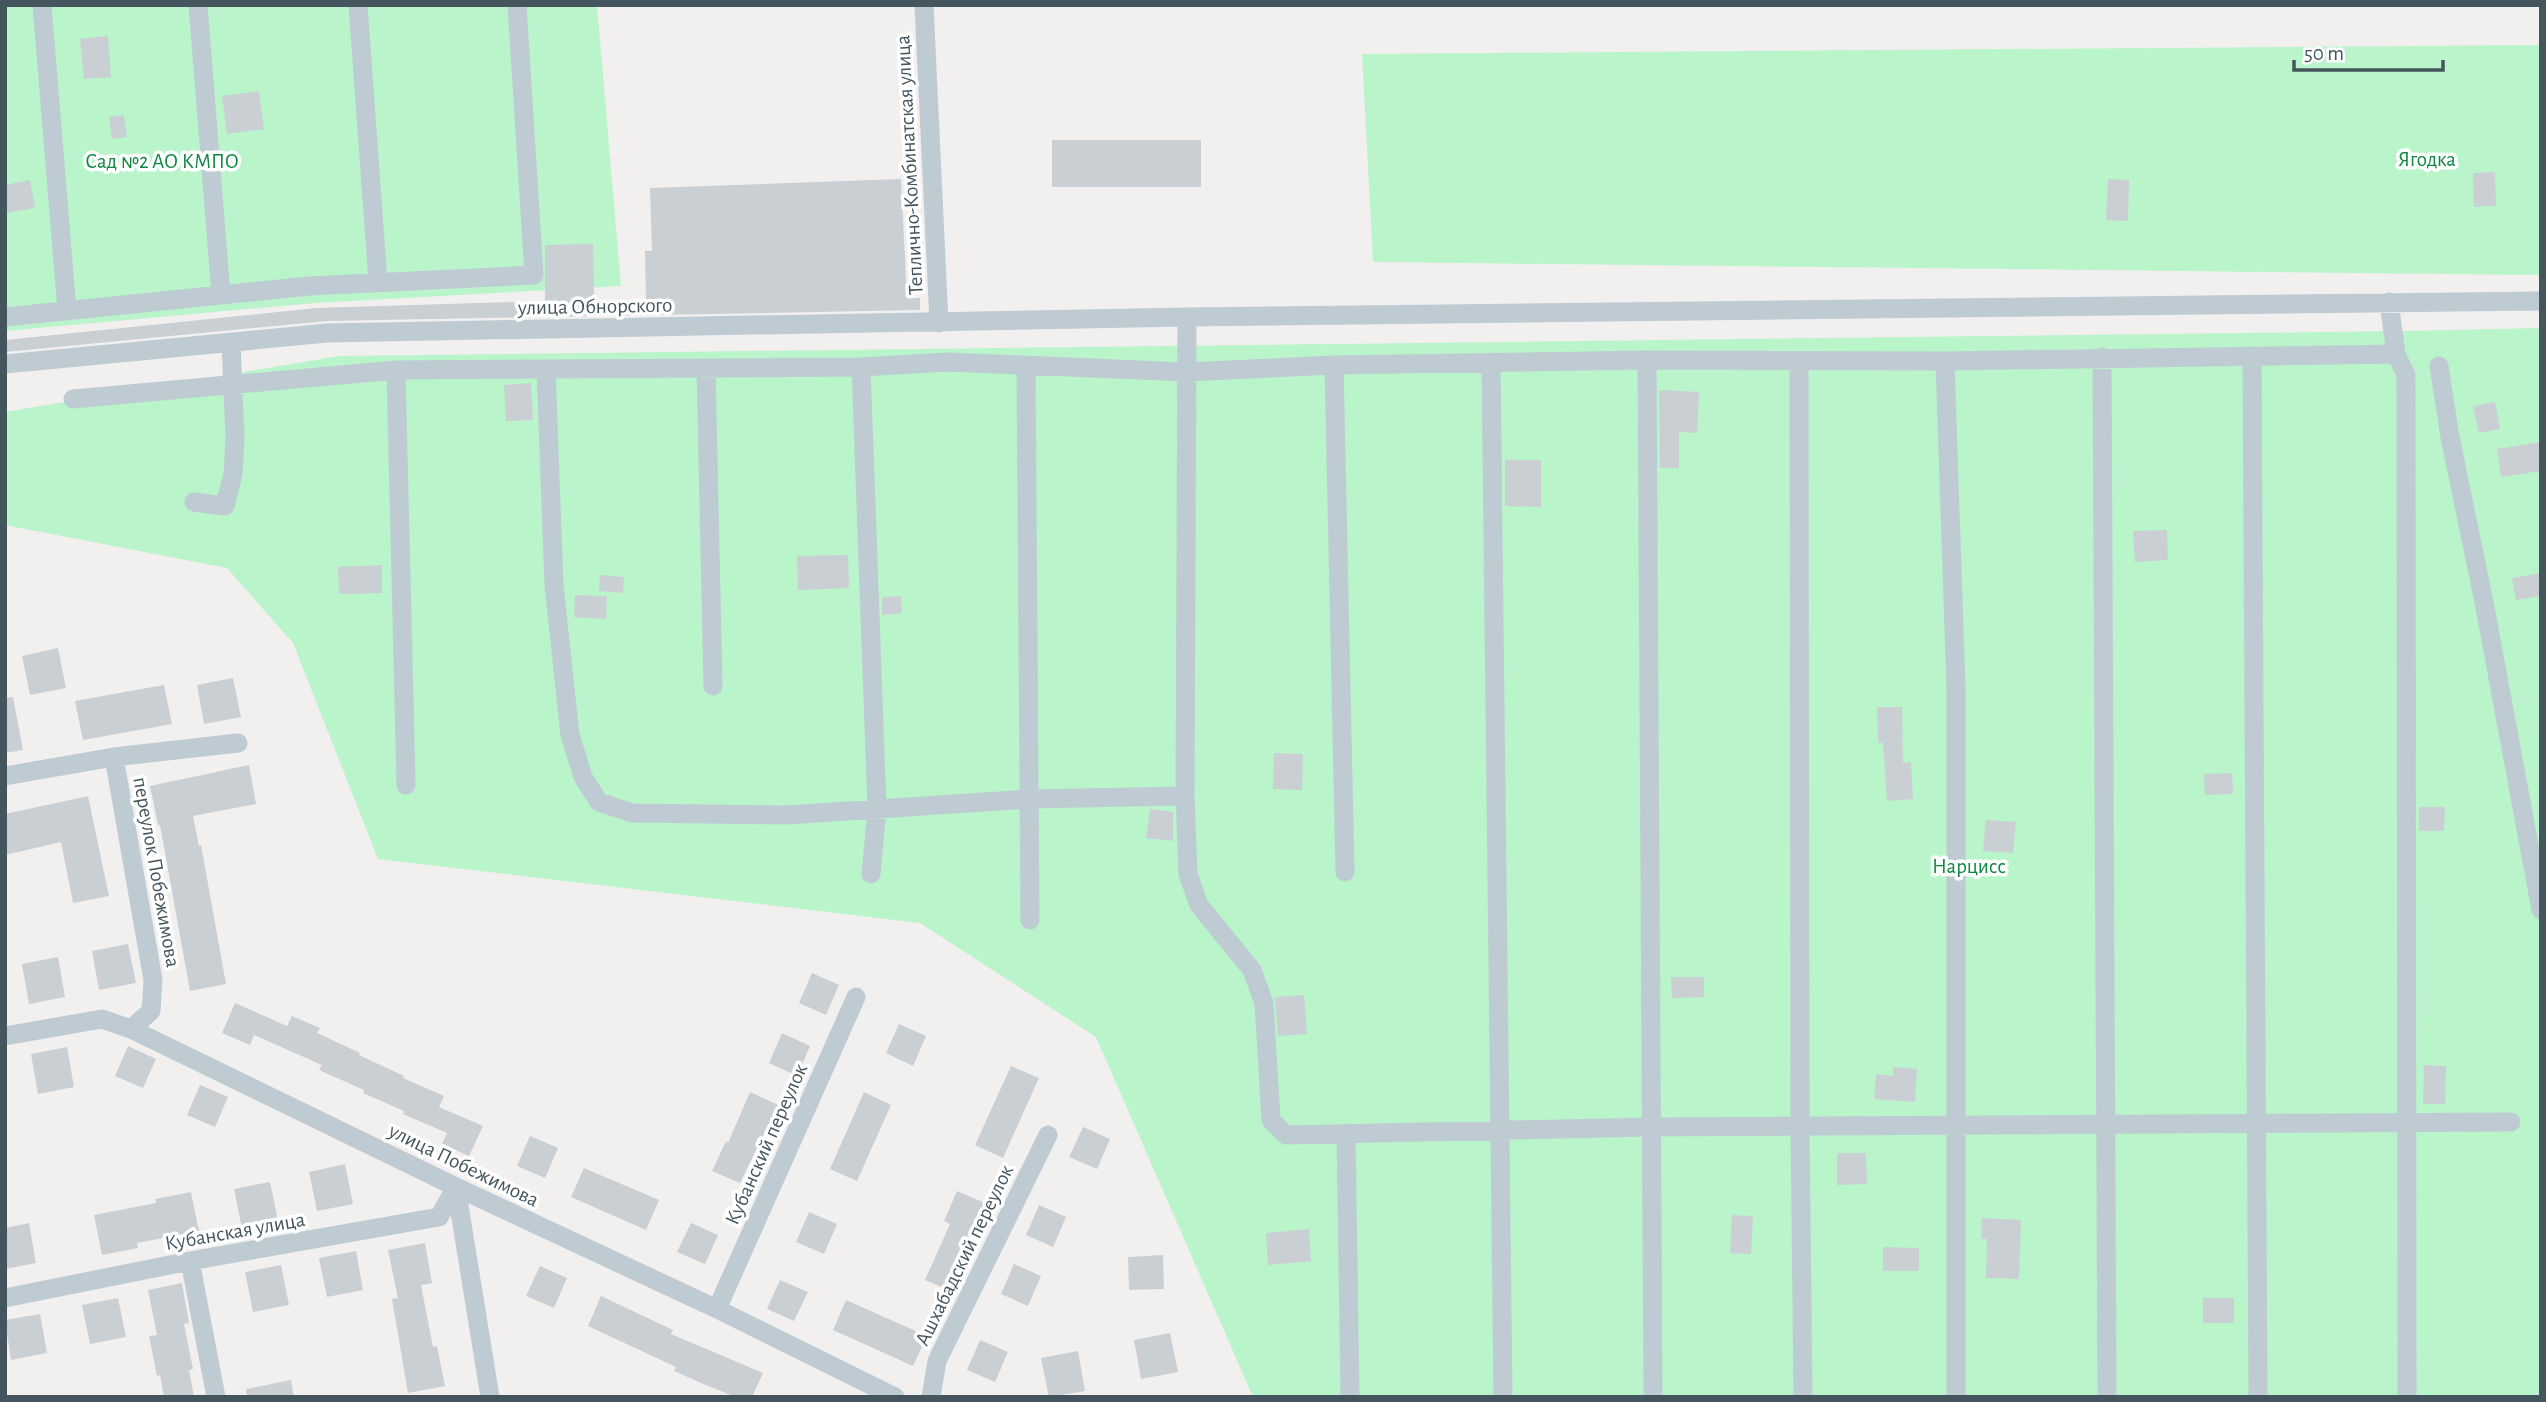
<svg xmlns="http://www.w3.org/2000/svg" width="2546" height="1402" font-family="'Alegreya Sans',sans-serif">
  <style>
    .green { fill: #b9f4cb }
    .building { fill: #cacfd4 }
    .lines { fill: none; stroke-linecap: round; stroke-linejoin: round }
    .minor { stroke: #becbd2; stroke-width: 19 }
    .labels { text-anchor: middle; stroke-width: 7; stroke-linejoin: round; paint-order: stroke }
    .park-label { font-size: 21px; fill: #0e8841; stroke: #fff }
    .street-label { font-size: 21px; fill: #45555e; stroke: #fff }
  </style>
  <rect width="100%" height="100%" fill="#f2efef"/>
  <!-- green -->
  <path class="green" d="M5,5H597L621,286L315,303L5,331Z
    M2541,45V275L1373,262L1362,54Z
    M2541,328V1397H1253L1096,1037L920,923L378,859L293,643L227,568L5,525V412L339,356L2405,331Z"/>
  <!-- building -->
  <path class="building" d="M108,36L111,77L84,79L80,39Z
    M259,91L264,129L227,134L222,96Z
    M124,115L127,137L112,139L109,117Z
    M1052,140H1201V187H1052Z
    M2495,172L2496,206L2474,207L2473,173Z
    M901,179L907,298H920V310L327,321L5,352V340L316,308L545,301V245L593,244L594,300H646L645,251H652L650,188Z
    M2108,179L2129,180L2128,221L2106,220Z
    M30,180L35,208L5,213V185Z
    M531,383L533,420L506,421L504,385Z
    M1659,390L1699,392L1697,433L1679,432V468H1660Z
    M2495,402L2500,429L2479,433L2473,406Z
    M2541,442V471L2501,477L2497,449Z
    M1505,460H1541V507L1505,506Z
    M2167,530L2168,560L2135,562L2133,531Z
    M848,555L849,588L798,590L797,556Z
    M382,565V593L339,594L338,567Z
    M2541,573V596L2516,600L2512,578Z
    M600,575L624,577L623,593L599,591Z
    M575,595L607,596L606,619L574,617Z
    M901,596L902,613L882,615V597Z
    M58,648L66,688L30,695L22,656Z
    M233,678L241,717L204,724L197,685Z
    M164,685L172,724L83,740L75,701Z
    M13,697L23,750L5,753V698Z
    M1877,707H1902L1903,763L1911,762L1913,799L1887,801L1883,743H1878Z
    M1274,753L1303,754L1302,790L1273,789Z
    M249,765L256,804L193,816L199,846L201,845L226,984L190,991L160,825H158L150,786Z
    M2232,773L2233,794L2205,795L2204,774Z
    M88,796L109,896L73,903L61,842L5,855V814Z
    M2419,807H2445L2444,831H2419Z
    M1150,809L1173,812V841L1146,838Z
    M1986,820L2016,822L2013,853L1983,851Z
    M128,944L136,983L99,990L92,951Z
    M58,957L65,997L29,1004L22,964Z
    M812,973L839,985L826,1015L799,1003Z
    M1671,977H1704V997L1672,998Z
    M1304,995L1307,1034L1278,1036L1275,997Z
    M235,1003L287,1026L292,1016L320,1028L317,1033L360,1053L359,1055L404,1076L403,1078L444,1096L439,1107L483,1126L469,1156L442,1144L447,1133L403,1114L404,1111L363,1093L364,1090L319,1070L322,1065L254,1035L250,1045L222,1033Z
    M899,1024L926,1036L913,1066L886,1053Z
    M782,1033L810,1046L797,1076L769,1063Z
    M128,1046L156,1059L143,1088L115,1076Z
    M67,1047L74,1087L38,1094L31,1054Z
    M2424,1065L2446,1066L2445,1104H2423Z
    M1011,1066L1039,1078L1003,1158L975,1145Z
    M1893,1067L1917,1069L1915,1102L1874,1099L1876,1074L1893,1076Z
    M200,1085L228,1097L215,1127L187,1115Z
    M750,1092L778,1105L740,1183L712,1171L726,1141L728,1143Z
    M864,1092L891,1105L857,1181L830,1169Z
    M1083,1127L1110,1139L1097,1169L1069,1157Z
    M530,1136L558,1148L545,1178L517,1166Z
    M1837,1153H1866L1867,1184L1837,1185Z
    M345,1164L353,1204L317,1211L309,1172Z
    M584,1168L659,1200L646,1230L571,1197Z
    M270,1182L278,1221L242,1229L234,1189Z
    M957,1191L985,1203L960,1259L966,1262L953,1292L925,1280L950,1224L944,1221Z
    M191,1192L199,1231L137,1243L138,1248L102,1255L94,1215L156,1203L155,1199Z
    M1039,1205L1066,1217L1053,1247L1026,1235Z
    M809,1212L837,1224L824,1254L796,1242Z
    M1732,1215L1753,1216L1751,1254L1730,1253Z
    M1982,1218L2021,1220L2019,1279L1986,1278L1987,1239H1981Z
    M29,1223L36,1263L5,1269V1228Z
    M691,1223L718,1235L705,1264L677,1252Z
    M1309,1229L1311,1261L1268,1265L1266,1233Z
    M425,1243L432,1283L421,1285L433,1347L437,1346L445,1386L408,1393L392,1299L398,1298L388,1250Z
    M1883,1247L1919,1248V1271H1883Z
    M356,1251L363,1290L327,1297L319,1258Z
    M1163,1255L1164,1289L1129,1290L1128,1257Z
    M1014,1264L1041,1276L1028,1306L1001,1294Z
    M281,1265L289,1305L253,1312L245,1272Z
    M540,1266L567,1278L554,1308L526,1296Z
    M780,1280L808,1292L794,1321L767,1309Z
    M182,1283L189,1323L184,1324L193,1369L189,1370L194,1397H164L160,1375L157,1376L149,1336L157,1335L148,1290Z
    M601,1296L673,1330L671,1334L763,1373L752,1397H736L701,1383L674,1371L676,1367L588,1326Z
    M118,1298L126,1337L90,1344L82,1305Z
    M2203,1298H2234V1323H2203Z
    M846,1300L927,1336L913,1366L833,1330Z
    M40,1314L47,1353L11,1360L5,1320Z
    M1170,1333L1178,1372L1141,1379L1134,1340Z
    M980,1340L1008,1352L995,1382L967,1370Z
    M1078,1351L1085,1391L1049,1397L1041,1358Z
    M291,1380L294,1397H247L246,1389Z"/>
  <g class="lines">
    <!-- minor -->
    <path class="minor" d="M42,5L67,311
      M198,5L221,295
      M358,5L378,282
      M924,5L939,323
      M5,317L309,286L534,275L517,5
      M1187,317L1185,796L1188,874L1199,905L1252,970L1264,1003L1271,1120L1286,1135L1651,1127L2511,1122
      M2396,354L2406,375L2407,1397
      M2252,356L2258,1397
      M2102,357L2107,1397
      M1647,360L1653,1397
      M1799,361L1800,1127L1803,1397
      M1945,361L1956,688V1397
      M1491,362L1503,1397
      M5,364L327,333L1187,317L2541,301
      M1026,365L1030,920
      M1334,365L1345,872
      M2439,366L2450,437L2484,602L2541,910
      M861,367L877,809L871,874
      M706,368L713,686
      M546,369L554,585L570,735L583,777L599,802L632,813L787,815L1028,799L1185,796
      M396,370L406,785
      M73,399L396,370L861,367L948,362L1186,372L1334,365L1647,360L1945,361L2396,354L2389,302
      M194,502L225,506L233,474L235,439L231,342
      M114,757L153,980L151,1011L131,1029
      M5,776L114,757L238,743
      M5,1036L102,1019L131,1029L456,1187L717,1309L895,1397
      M1346,1133L1350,1397
      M456,1187L490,1397
      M190,1261L216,1397
      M5,1298L190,1261L439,1217L456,1187
      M717,1309L856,997
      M931,1397L937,1361L1048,1135"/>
  </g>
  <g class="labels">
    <!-- park labels -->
    <g class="park-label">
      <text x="2427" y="166">Ягодка</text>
      <text x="162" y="168">Сад №2 АО КМПО</text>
      <text x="1969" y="873">Нарцисс</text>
    </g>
    <!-- street labels -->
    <g class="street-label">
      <text transform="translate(909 165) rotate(-93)" y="7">Теплично-Комбинатская улица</text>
      <text transform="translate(595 306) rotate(-1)" y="7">улица Обнорского</text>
      <text transform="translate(157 872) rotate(80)" y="7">переулок Побежимова</text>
      <text transform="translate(766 1144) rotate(-66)" y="7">Кубанский переулок</text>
      <text transform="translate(464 1165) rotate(26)" y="7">улица Побежимова</text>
      <text transform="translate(235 1231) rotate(-10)" y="7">Кубанская улица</text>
      <text transform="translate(964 1255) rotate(-64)" y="7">Ашхабадский переулок</text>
    </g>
  </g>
  <!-- border -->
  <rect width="2546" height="1402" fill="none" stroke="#45555e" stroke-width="14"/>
  <!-- scale -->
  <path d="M2294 60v10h149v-10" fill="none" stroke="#45555e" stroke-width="3.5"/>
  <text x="2304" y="60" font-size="21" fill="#45555e" stroke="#ffffff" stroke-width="5" paint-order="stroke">50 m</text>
</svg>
